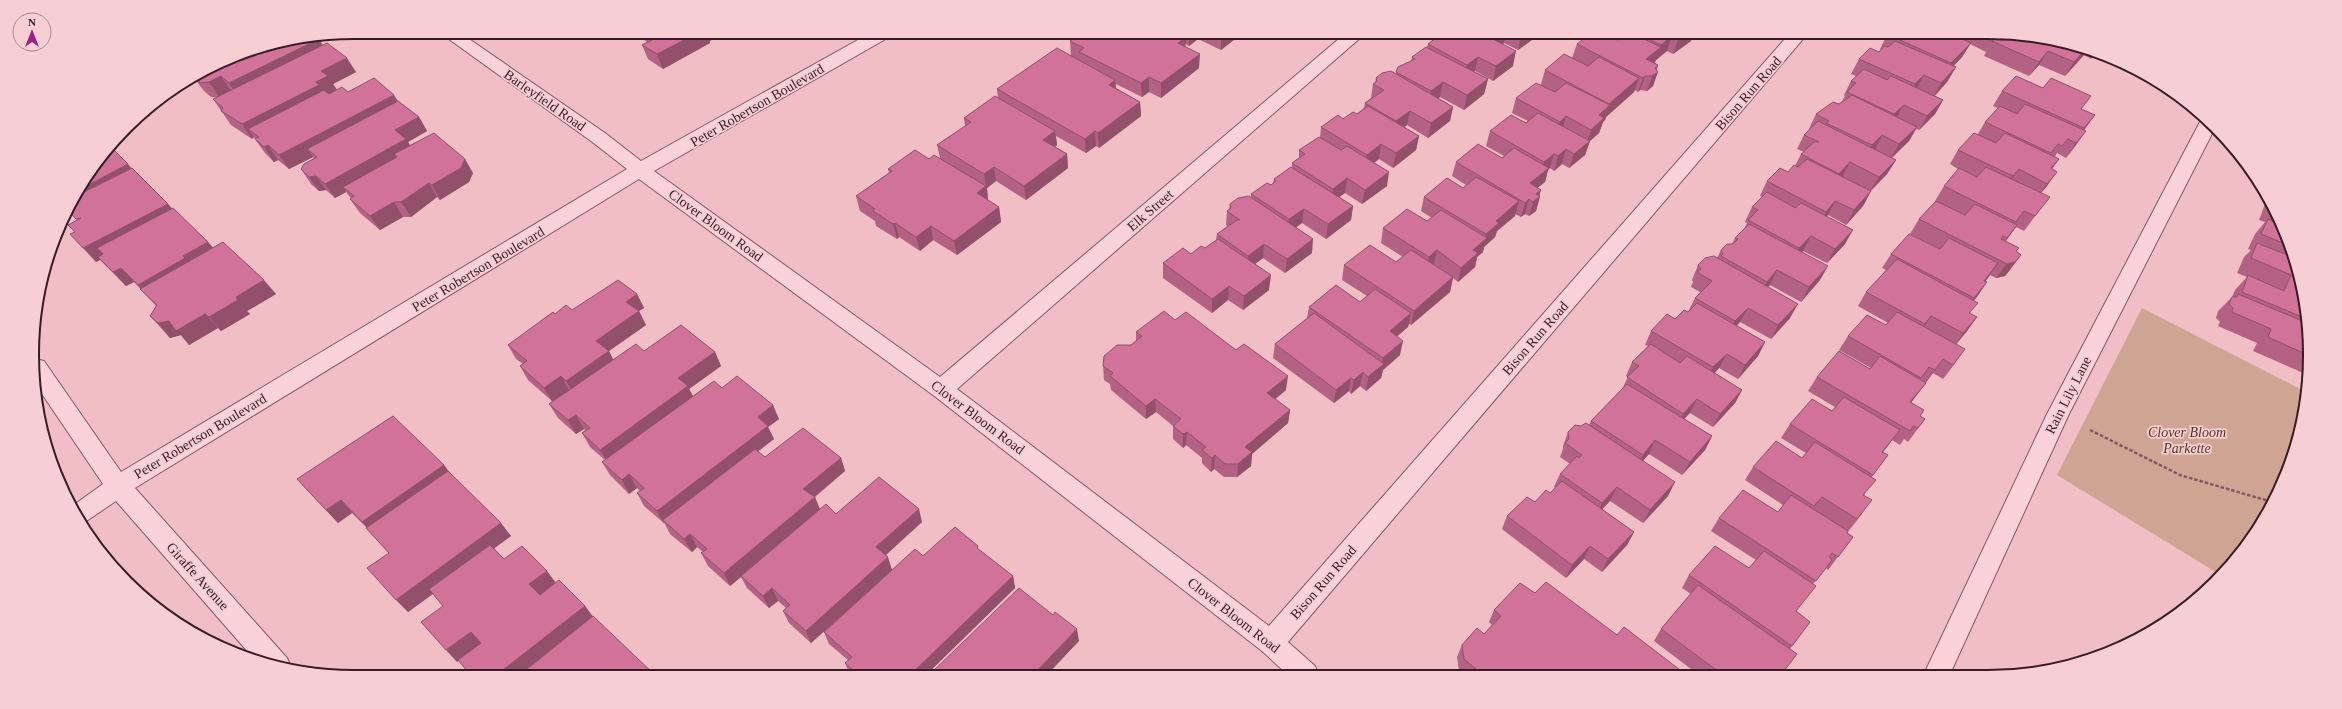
<svg xmlns="http://www.w3.org/2000/svg" width="2342" height="709" font-family="'Times New Roman',serif">
  <style>
    .green { fill: #cfa492 }
    .lines { fill: none; stroke-linecap: round; stroke-linejoin: round }
    .minor-casing { stroke: #895665; stroke-width: 2 }
    .path { stroke: #895665; stroke-width: 2.5; stroke-dasharray: 3.5 2; stroke-linecap: butt }
    .minor { fill: #fbd2d7; fill-rule: evenodd }
    .wall { fill: #b46283 }
    .shaded-wall { fill: #92506a }
    .building { fill: #d17298; stroke: #92506a }
    .labels { text-anchor: middle; stroke-width: 3.5; stroke-linejoin: round; paint-order: stroke }
    .street-label { font-size: 14px; fill: #381c25; stroke: #f7ced3 }
    .park-label { font-size: 14px; font-style: italic; fill: #563821; stroke: #f7ced3 }
    .rim { fill: none; stroke: #381c25; stroke-width: 2 }
  </style>
  <rect width="100%" height="100%" fill="#f0bec4"/>
  <!-- green -->
  <path class="green" d="M2142,308L2306,392L2304,417L2267,516L2219,574L2057,475Z"/>
  <g class="lines">
    <!-- minor casing -->
    <g class="minor-casing">
      <path id="minor" d="M439,32H459L605,133L641,161L872,32H894L891,36L654,171L940,377L1347,32H1367L957,389L1269,626L1791,32H1809L1288,642L1315,666L1319,675H1288L1262,651L933,395L639,179L135,488L287,658L291,667L290,670L255,660L116,501L82,524L71,507L103,484L38,388L35,359L44,361L121,472L627,169L591,141Z
        M2203,116L2216,126L2069,414L1950,674H1924L2047,414Z"/>
    </g>
    <!-- path -->
    <path class="path" d="M2090,430L2180,475L2272,502"/>
    <!-- minor -->
    <use href="#minor" class="minor"/>
  </g>
  <!-- wall -->
  <path class="wall" d="M638,32H723V33L710,41V43L663,69L648,59L642,45L647,42L640,37Z
    M1083,32H1244L1221,50L1198,39L1189,46L1185,44V47L1199,68L1161,98L1149,92L1142,97L1116,84V88L1140,102L1141,116L1099,148L1096,146L1086,153L1056,136L1057,145L1055,147L1067,154L1068,168L1026,200L996,181L987,188L988,201L999,207L1001,222L957,255L933,240L920,251L899,237L897,239L876,226L875,221L860,211L856,196L889,173L888,169L929,159L940,158L937,145L965,126L964,118L998,98L997,89L1071,56L1070,41Z
    M1439,32H1537L1536,37L1518,50L1504,43L1503,44L1513,66L1493,81L1475,71L1474,72L1488,79L1484,94L1464,110L1440,97L1438,98L1453,107L1450,121L1428,138L1407,125L1404,127L1419,136L1416,150L1393,168L1379,159L1374,163L1387,186L1362,204L1345,193L1339,197L1353,206L1351,220L1326,239L1302,223L1296,227L1312,253L1285,273L1263,258L1255,264L1269,290L1243,310L1228,300L1212,313L1163,278V263L1191,254L1205,248L1216,240L1217,234L1228,226L1226,225L1227,211L1229,209L1230,204L1251,197V194L1271,185L1273,183L1274,179L1292,167V163L1299,158V150L1320,138L1321,127L1357,114L1364,108L1365,103L1371,98L1373,84L1375,83L1376,78L1396,74L1398,67L1411,61L1412,57L1427,47L1428,44L1434,40V35Z
    M1602,32H1695L1691,41L1673,54L1667,51L1656,60L1655,62L1654,63L1658,65L1656,70L1653,86L1647,91L1640,90L1638,92L1635,90L1634,92L1606,117L1605,120L1603,122L1599,133L1590,141L1585,155L1569,168L1562,164L1554,171L1550,168L1548,170L1545,182L1538,187L1539,196H1540L1536,211L1529,216L1525,214L1521,217L1515,214V216L1497,231L1495,237L1484,247L1483,252L1477,257L1475,267L1458,282L1453,278L1450,292L1411,325L1409,324L1408,327L1397,336L1400,355L1383,370L1381,378L1366,391L1360,386L1351,394L1349,391L1334,403L1273,358L1275,344L1307,318L1309,307L1360,302L1367,296L1342,280L1344,265L1396,262L1403,257L1381,243L1383,228L1427,221L1432,218L1421,211L1424,197L1463,188L1466,185L1452,176L1456,162L1502,158L1504,156L1486,146L1490,131L1526,123L1528,121L1512,113L1516,98L1541,84L1545,70L1572,58L1577,44Z
    M1885,32H1988L2050,38L2097,52L2091,59L2084,55L2065,76L2039,65L2029,76L1984,56L1986,52L1970,44L1962,57L1953,66L1956,67L1947,82L1935,96L1943,100L1935,114L1919,130L1916,129L1909,141L1892,158L1896,160L1887,174L1871,191L1863,206L1846,225L1828,215L1827,216L1845,244L1827,263L1803,251L1802,252L1820,280L1801,302L1770,285L1768,287L1790,318L1771,339L1740,322L1737,326L1765,342L1758,356L1738,379L1719,368L1715,373L1742,390L1735,403L1713,427L1690,413L1684,419L1712,436L1705,450L1682,475L1649,454L1643,461L1668,496L1643,523L1610,501L1602,509L1634,532L1627,545L1602,572L1584,559L1566,578L1502,529L1507,516L1550,493L1555,488L1554,487L1560,474L1570,464L1560,457L1563,449V446L1568,432L1581,426L1589,425L1591,421L1622,389L1628,377L1626,376L1632,362L1648,346L1645,345L1651,331L1689,312H1688L1695,298L1700,292L1691,287L1693,282L1692,280L1698,265L1717,258L1721,250L1732,244L1735,238L1744,229L1747,223L1745,222L1752,207L1762,197L1760,196L1767,181L1788,172L1795,166L1801,154L1804,152L1797,149L1804,135L1810,129H1809L1816,114L1839,104L1841,103L1845,96L1844,95L1851,81L1856,76L1851,74L1859,59L1879,52L1881,49H1880L1887,35L1884,34Z
    M319,39L322,45L356,72L333,84L337,90L398,101L419,117L427,131L408,142L410,146L473,173L469,182L440,200L437,197L411,217H403L380,230L360,213L350,199L351,198L346,192L335,198L326,190L319,191L311,184L301,169L314,158L313,157L289,169L278,160L274,162L265,153L255,139L254,137L252,139L231,125L213,99L217,97H211L204,91L195,79L231,56Z
    M2002,91L2081,109L2095,115L2084,130L2076,145L2066,158L2057,153L2055,157L2059,159L2052,169L2047,186L2041,193L2039,211L2024,231L2016,227L2006,241L2019,248L2016,251L2021,255L2005,276L1996,278L1990,275L1985,281L1987,282L1974,300L1970,314L1977,317L1967,331L1956,344L1955,363L1943,379L1933,373L1911,403L1920,416L1925,419L1908,442L1904,439L1900,445L1892,440L1883,452L1888,455L1871,478L1864,496L1862,514L1847,533L1853,537L1828,570L1826,568L1813,584L1796,611L1810,622L1790,649L1781,675H1699L1654,641L1661,629L1691,594L1682,588L1689,575L1749,568L1756,560L1711,531L1719,518L1778,512L1783,505L1745,480L1753,467L1802,458L1806,453L1781,438L1790,424L1832,411L1835,407L1808,391L1817,377L1870,369L1871,368L1839,350L1848,336L1886,325L1888,323L1858,306L1866,292L1886,270L1882,268L1891,254L1940,249L1910,234L1919,219L1936,201H1935L1944,186L1958,169L1950,164L1958,150L1978,134L1985,122L1998,108L1993,106Z
    M132,169L168,204L172,209L208,242L213,248L276,294L247,311L250,314L221,331L218,328L189,345L181,335L170,338L150,316L156,306L134,282L126,286L100,260L96,262L75,232L77,220L72,215L69,217L65,212Z
    M2269,200L2285,231L2304,291L2310,354L2308,375L2253,351L2257,343L2218,326L2220,322L2216,318L2218,311L2232,297L2235,290L2247,277L2237,273L2244,257L2251,250L2248,249L2255,234L2265,222L2259,220L2265,204Z
    M637,294L644,308L639,311L646,325L609,351L613,360L644,351L715,352L721,366L689,389L693,396L722,388L779,419L768,427L774,439L758,451L765,457L841,458L845,471L815,497L820,509L836,514L922,522L886,555L892,570L923,556L979,550L1013,576L1015,588L925,676H852L850,675L845,663L848,660L829,644L824,632L828,628L811,643L789,623L783,611L786,608L778,601L769,608L747,588L741,577L730,586L708,566L701,553L703,552L697,547L692,552L670,534L665,524L644,506L637,493L640,491L637,488L629,494L610,475L602,462L605,460L590,447L582,433L585,430L584,429L576,434L558,418L549,404L552,401L528,380L520,366L523,364L516,359L508,345L555,314L572,310Z
    M1175,320L1286,390L1275,399L1290,410L1288,423L1252,454L1251,466L1237,477H1224L1214,469L1211,472L1202,463V458L1186,445L1183,448L1173,439V426L1156,412L1146,419L1111,390L1110,384L1104,380L1103,366L1136,341V332Z
    M444,465L450,473L511,536L494,548L504,559L556,583L585,606L592,616L657,677L458,661L457,662L443,606L433,594L408,612L389,553L366,528V527L352,513L338,523L297,479Z
    M1535,593L1617,635L1683,675H1464L1459,671L1457,657L1462,645L1484,634L1492,625L1489,622L1494,610Z"/>
  <!-- shaded-wall -->
  <path class="shaded-wall" d="M700,32H723V33L710,41V43L663,69L657,54Z
    M1189,32H1198V39L1189,46Z
    M1226,32H1244L1221,50V35Z
    M1503,32H1506L1504,43L1491,52L1495,38Z
    M1527,32H1537L1536,37L1518,50L1521,36Z
    M1689,32H1695L1691,41L1673,54L1678,40Z
    M1672,36L1667,51L1656,60L1655,62L1641,74L1646,59L1660,47L1661,45Z
    M1186,37L1185,52L1178,43Z
    M319,39L328,54L239,97L229,83Z
    M1971,43L1962,57L1943,77L1951,63Z
    M2086,49L2088,50L2084,55L2065,76L2074,62Z
    M1516,51L1513,66L1493,81L1496,66Z
    M2048,51L2039,65L2029,76L2039,62Z
    M1200,54L1199,68L1161,98V83Z
    M1478,57L1475,71L1464,80L1467,65Z
    M347,58L356,72L333,84L337,90L248,129L254,137L252,139L242,124L316,82L321,71Z
    M1658,65L1655,74L1658,72L1653,86L1647,91L1655,68Z
    M1956,67L1947,82L1933,97L1941,83Z
    M1924,75L1916,90L1907,99L1915,84Z
    M221,76L231,91L219,97L209,82Z
    M1645,76L1640,90L1638,92L1643,78Z
    M1149,77V92L1142,97L1141,83Z
    M1639,78L1634,92L1606,117L1605,120L1603,122L1599,133L1590,141L1585,155L1569,168L1574,154L1586,144L1591,130L1599,115L1608,107L1609,104Z
    M1488,79L1484,94L1464,110L1467,95Z
    M1115,80L1116,94L1109,85Z
    M1443,82L1440,97L1428,106L1431,91Z
    M394,95L403,109L307,149L313,157L289,169L279,155Z
    M1943,100L1935,114L1919,130L1927,116Z
    M1140,102L1141,116L1099,148L1098,133Z
    M1904,105L1896,119L1886,129L1894,114Z
    M1453,107L1450,121L1428,138L1431,123Z
    M1410,111L1407,125L1394,135L1396,121Z
    M2095,115L2084,130L2074,142L2084,128Z
    M1566,116L1562,131L1555,136L1560,122Z
    M419,117L427,131L408,142L415,154L397,157L394,154L399,163L343,187L346,192L335,198L325,184L395,130Z
    M1917,127L1909,141L1891,158L1899,144Z
    M1055,131L1057,145L1045,154L1043,140Z
    M1095,131L1096,146L1086,153L1085,139Z
    M2086,131L2076,145L2066,158L2076,143Z
    M1882,135L1875,150L1864,160L1872,145Z
    M1419,136L1416,150L1393,168L1396,153Z
    M1381,144L1379,159L1365,169L1367,155Z
    M268,145L278,160L274,162L264,147Z
    M1566,149L1562,164L1554,171L1558,156Z
    M1067,154L1068,168L1026,200L1024,186Z
    M1554,154L1550,168L1548,170L1545,182L1526,197L1530,183L1541,174L1544,162Z
    M465,159L473,173L469,182L440,200L432,185Z
    M2059,159L2049,173L2041,183L2051,168Z
    M1896,160L1887,174L1870,191L1879,177Z
    M1850,162L1842,177L1831,188L1839,174Z
    M128,164L140,179L67,209L79,190Z
    M994,167L996,181L987,188L988,201L977,193L986,186L984,174Z
    M2019,169L2009,183L2003,190L2013,176Z
    M1389,172L1387,186L1362,204L1365,190Z
    M2057,172L2047,186L2036,199L2047,184Z
    M316,176L326,190L319,191L309,177Z
    M1347,178L1345,193L1331,203L1333,189Z
    M429,183L437,197L411,217L401,202Z
    M1541,190L1539,197L1540,196L1536,211L1529,216L1536,194Z
    M1871,191L1863,206L1846,225L1854,210Z
    M1529,199L1525,214L1521,217L1525,203Z
    M1519,201L1515,216L1497,231L1495,237L1484,247L1483,252L1477,257L1475,267L1458,282L1461,268L1473,250L1485,239L1486,234L1496,221Z
    M1835,201L1828,215L1818,226L1826,212Z
    M394,202L403,217L380,230L370,216Z
    M168,204L180,218L96,262L83,248Z
    M1353,206L1351,220L1326,239L1328,224Z
    M999,207L1001,222L957,255L954,241Z
    M67,209L72,215L69,217L65,212Z
    M1304,209L1302,223L1287,234L1289,219Z
    M895,223L899,237L897,239L893,224Z
    M2017,225L2007,239L1996,252L2007,238Z
    M931,226L933,240L920,251L916,237Z
    M1853,230L1845,244L1827,263L1835,249Z
    M1811,236L1803,251L1792,263L1799,248Z
    M1313,239L1312,253L1285,273L1287,259Z
    M208,242L220,256L150,299L138,285L183,256Z
    M1264,244L1263,258L1247,270L1248,256Z
    M2019,248L2009,262L2021,255L2010,270L2005,276L1996,278Z
    M1437,250L1434,264L1426,272L1429,257Z
    M1998,263L1988,278L1974,295L1984,281Z
    M1828,266L1820,280L1801,302L1809,287Z
    M121,268L134,282L126,286L113,272Z
    M1777,270L1770,285L1759,296L1767,282Z
    M1271,275L1269,290L1243,310L1244,296Z
    M1453,277L1450,292L1411,325L1414,311Z
    M264,280L276,294L247,311L250,314L221,331L209,317L236,297Z
    M1987,282L1977,297L1964,312L1974,298Z
    M1229,286L1228,300L1212,313V299Z
    M637,294L644,308L639,311L646,325L609,351L616,365L574,395L566,381L596,341L626,302Z
    M1798,304L1790,318L1771,339L1778,325Z
    M1748,308L1740,322L1727,335L1735,321Z
    M1411,313L1408,327L1387,345L1390,331Z
    M205,314L218,328L189,345L181,335L170,338L158,323Z
    M1931,316L1922,331L1915,338L1925,324Z
    M1977,317L1967,331L1953,348L1963,333Z
    M1403,341L1400,355L1383,370L1381,378L1366,391L1368,377L1381,366L1383,358Z
    M1765,342L1758,356L1738,379L1745,365Z
    M1965,349L1955,363L1943,379L1953,365Z
    M715,352L721,366L689,389L695,400L608,463L600,450L678,378Z
    M1727,354L1719,368L1706,381L1713,367Z
    M1943,359L1916,396L1900,416L1910,402Z
    M1363,372L1360,386L1351,394L1354,380Z
    M561,376L569,390L552,401L544,388Z
    M1288,376L1286,390L1266,407L1267,393Z
    M1351,378L1349,391L1334,403L1336,390Z
    M1742,390L1735,403L1713,427L1720,414Z
    M1155,399L1156,412L1146,419V406Z
    M1697,399L1690,413L1676,427L1683,414Z
    M773,405L779,419L768,427L774,439L666,523L663,520L664,524L657,511L758,417Z
    M1290,410L1288,423L1252,454L1251,466L1237,477L1238,464L1245,447Z
    M576,415L584,429L576,434L568,420Z
    M1900,430L1890,443L1872,466L1882,452Z
    M1187,432L1186,445L1183,448V434Z
    M1712,436L1705,450L1682,475L1690,462Z
    M1655,440L1649,454L1636,468L1643,455Z
    M1215,455L1214,469L1211,472L1212,458Z
    M841,458L845,471L808,502L803,489Z
    M444,465L454,479L374,535L362,522Z
    M629,474L637,488L629,494L622,480Z
    M1675,482L1668,496L1643,523L1650,510Z
    M1617,487L1610,501L1596,516L1602,503Z
    M815,497L820,511L730,586L724,573Z
    M341,500L352,513L338,523L326,510Z
    M919,509L922,522L880,560L876,547Z
    M501,523L511,536L408,612L396,600Z
    M1634,532L1627,545L1602,572L1608,559Z
    M690,534L697,547L692,552L684,539Z
    M1590,546L1584,559L1566,578L1572,565Z
    M888,557L892,570L811,643L806,631Z
    M547,571L556,583L539,596L529,584Z
    M1013,576L1015,588L925,676H909Z
    M772,588L778,601L769,608L763,596Z
    M585,606L594,618L520,677H494Z
    M1077,629L1079,641L1046,676H1032Z
    M471,632L482,644L457,662L446,650Z
    M884,672L886,676H879Z"/>
  <!-- building -->
  <path class="building" d="M648,32H700L657,54L642,45L652,40L646,36L651,34Z
    M1083,32H1175L1186,37L1178,43L1200,54L1161,83L1149,77L1141,83L1079,52L1084,48L1070,41Z
    M1214,32H1226L1221,35Z
    M1439,32H1466L1470,35L1474,32H1479L1516,51L1496,66L1478,57L1467,65L1428,44L1438,36L1434,35Z
    M1484,32H1503L1495,38Z
    M1513,32H1527L1521,36Z
    M1592,32H1602L1618,40L1629,32L1661,47L1646,59L1658,65L1655,68L1658,72L1652,76H1645L1643,78L1577,44Z
    M1634,32H1689L1678,40L1672,36L1661,45Z
    M1890,32H1946L1971,43L1951,63L1887,34Z
    M1983,32L2050,38L2086,49L2074,62L2048,51L2039,62L1992,41L1996,38Z
    M314,36L319,39L229,83L221,76L209,82L201,83L196,79L231,56L292,38Z
    M1895,41L1956,67L1941,83L1924,75L1915,84L1859,59L1870,48L1879,52L1884,46L1888,47Z
    M327,43L347,58L321,71L328,76L316,82L319,85L242,124L221,111L223,108L213,99Z
    M1426,47L1488,79L1467,95L1443,82L1431,91L1396,72L1398,67L1415,59L1412,57Z
    M1057,48L1115,80L1109,85L1140,102L1098,133L1095,131L1085,139L997,89Z
    M1564,54L1588,66L1599,57L1639,78L1609,104L1545,70Z
    M1864,69L1887,80L1891,76L1943,100L1927,116L1904,105L1894,114L1847,92L1856,83L1851,81Z
    M1391,71L1453,107L1431,123L1410,111L1396,121L1365,103L1384,90L1373,84L1377,81L1376,78L1382,73Z
    M2016,76L2043,88L2051,78L2091,96L2081,109L2095,115L2084,128L2002,91Z
    M374,78L394,95L279,155L268,145L264,147L255,139L259,137L248,129L324,90L329,94L342,87L348,92Z
    M1536,83L1555,92L1566,83L1610,105L1599,115L1604,118L1591,130L1566,116L1560,122L1516,98Z
    M1852,95L1917,127L1899,144L1882,135L1872,145L1826,123L1829,121L1816,114L1833,102L1839,104Z
    M995,96L1055,131L1043,140L1067,154L1024,186L994,167L984,174L937,145L971,122L964,118Z
    M398,101L419,117L395,130L406,139L325,184L316,176L309,177L301,169L304,164L317,157L307,149Z
    M2025,104L2086,131L2076,143L2068,139L2062,146L2058,144L2051,153L1985,122L2000,106L2017,114Z
    M1368,106L1419,136L1396,153L1381,144L1367,155L1321,127L1338,115L1343,119L1353,112L1357,114Z
    M1538,113L1590,141L1574,154L1566,149L1558,156L1554,154L1544,162L1490,131L1511,115L1526,123Z
    M1818,121L1896,160L1879,177L1850,162L1839,174L1801,154L1814,142H1819L1804,135Z
    M434,133L465,159L461,168L432,185L429,183L401,202H394L370,216L350,199L354,196L343,187L397,157L394,154Z
    M1974,133L1996,143L2005,133L2059,159L2051,168L2057,172L2047,184L2019,169L2013,176L1958,150Z
    M1319,137L1341,150L1347,146L1389,172L1365,190L1347,178L1333,189L1292,163L1305,154L1299,150Z
    M1478,144L1502,158L1514,148L1549,168L1530,183L1541,190L1536,194L1540,196L1533,202L1529,199L1525,203L1456,162Z
    M110,146L128,164L79,190L99,158Z
    M915,150L929,159L934,155L986,186L977,193L999,207L954,241L931,226L916,237L895,223L893,224L873,211L875,209L856,196L892,171L888,169Z
    M1807,159L1871,191L1854,210L1835,201L1826,212L1767,181L1780,168L1788,172L1794,165L1798,167Z
    M1291,167L1353,206L1328,224L1304,209L1289,219L1251,194L1267,183L1271,185L1276,181L1274,179Z
    M1986,167L2050,197L2035,216L2024,211L2016,222L1944,186L1959,168L1977,177Z
    M132,168L168,204L83,248L70,234L75,232L68,225L81,218L76,219L67,209L74,197Z
    M1476,177L1519,201L1496,221L1499,223L1486,234L1424,197L1447,178L1463,188Z
    M1767,192L1795,208L1801,203L1853,230L1835,249L1811,236L1799,248L1748,220L1758,210L1752,207Z
    M1249,196L1313,239L1287,259L1264,244L1248,256L1217,234L1237,220H1240L1227,211L1231,208L1230,204L1238,198Z
    M1936,201L1965,215L1975,204L2017,225L2007,238L2003,236L2001,239L2019,248L2016,251L2021,255L2015,262L2007,264L1919,219Z
    M173,208L208,242L183,256L185,258L138,285L121,268L113,272L98,257L103,254L97,248Z
    M1407,209L1427,221L1441,210L1487,238L1473,250L1478,253L1461,268L1437,250L1429,257L1383,228Z
    M2268,219L2282,225L2285,231L2290,246L2261,234Z
    M1749,224L1828,266L1809,287L1777,270L1767,282L1721,256L1723,254L1721,250L1727,244H1733L1738,239L1735,238Z
    M1909,234L1940,249L1949,238L1998,263L1984,281L1987,282L1974,298L1891,254Z
    M1218,239L1271,275L1244,296L1229,286L1212,299L1163,263L1183,248L1191,254L1201,246L1205,248Z
    M223,242L264,280L236,297L238,300L209,317L205,314L176,331L169,321L158,323L150,316L157,305L140,289Z
    M2257,243L2293,257L2304,291L2307,319L2242,292L2248,275L2284,291L2291,275L2251,258Z
    M1370,245L1396,262L1411,250L1453,277L1414,311L1344,265Z
    M1714,256L1798,304L1778,325L1748,308L1735,321L1695,298L1712,281L1697,272L1701,269L1698,265L1705,258Z
    M1897,259L1978,303L1969,313L1977,317L1963,333L1931,316L1925,324L1866,292Z
    M618,280L637,294L626,302L639,311L596,341L609,351L566,381L561,376L544,388L520,366L527,361L508,345L553,312L555,314L566,305L572,310Z
    M1336,285L1360,302L1375,289L1411,313L1390,331L1403,341L1383,358L1309,307Z
    M2238,294L2307,323L2310,356L2268,337L2271,329L2232,312L2233,308L2229,304L2232,297H2237Z
    M1697,303L1765,342L1745,365L1727,354L1713,367L1651,331L1667,314L1675,319L1684,310L1688,312Z
    M1164,311L1175,320L1186,312L1236,350L1244,344L1288,376L1267,393L1290,410L1245,447L1252,452L1238,464H1225L1215,455L1212,458L1202,450L1206,447L1187,432L1183,434L1173,426L1181,419L1155,399L1146,406L1110,376L1113,373L1103,366L1104,356L1117,345H1131L1142,336L1136,332Z
    M1897,312L1965,349L1953,365L1943,359L1935,370L1929,367L1921,378L1848,336L1867,315L1886,325Z
    M1314,313L1384,364L1368,377L1363,372L1354,380L1351,378L1336,390L1275,344Z
    M681,325L715,352L678,378L688,386L600,450L582,433L590,428L576,415L568,420L549,404L636,344L644,351Z
    M1651,344L1680,363L1687,356L1742,390L1720,414L1697,399L1683,414L1627,377L1639,366L1632,362Z
    M1839,351L1870,369L1880,356L1926,383L1910,402L1924,410L1920,416L1925,419L1918,428L1913,426L1910,431L1817,377Z
    M737,376L773,405L758,417L768,426L657,511L637,493L644,488L629,474L622,480L602,462L714,381L722,388Z
    M1627,384L1712,436L1690,462L1655,440L1643,455L1591,421Z
    M1844,397L1900,430L1882,452L1888,455L1873,475L1790,424L1812,399L1832,411Z
    M393,416L444,465L362,522L341,500L326,510L297,479Z
    M1586,423L1675,482L1650,510L1617,487L1602,503L1560,474L1577,456L1579,458L1582,455L1565,443L1569,439L1568,432L1575,425L1581,426Z
    M803,428L841,458L803,489L815,497L724,573L701,553L707,549L690,534L684,539L663,520L755,449L765,457Z
    M1776,441L1802,458L1815,442L1876,480L1863,495L1872,500L1857,519L1822,497L1814,506L1753,467Z
    M448,471L501,523L396,600L367,568L389,553L366,528Z
    M879,477L919,509L876,547L888,557L806,631L783,611L790,605L772,588L763,596L741,576L826,504L836,514Z
    M1562,481L1634,532L1608,559L1590,546L1572,565L1507,516L1527,497L1535,502L1546,490L1550,493Z
    M1743,490L1778,512L1791,495L1848,531L1847,533L1853,537L1838,557L1832,553L1829,557L1832,560L1816,581L1719,518Z
    M955,527L978,546L977,548L1013,576L909,676H889L884,672L879,676H860L845,663L852,657L824,632L915,549L923,556Z
    M490,545L504,559L522,546L547,571L529,584L540,595L559,580L585,606L494,677H472L458,660L481,643L471,632L446,650L421,622L443,606L429,589Z
    M1715,546L1749,568L1764,551L1816,586L1796,611L1810,622L1792,646L1689,575Z
    M1546,582L1617,635L1624,627L1684,673L1682,675H1477L1473,672L1476,669L1464,659L1462,645L1477,628L1484,634L1501,616L1494,610L1520,583L1535,593Z
    M1698,585L1797,654L1781,675H1723L1661,629Z
    M1019,588L1053,615L1055,612L1077,629L1032,676H928Z
    M593,616L657,677H517Z
    M1108,673L1112,676H1105Z"/>
  <g class="labels">
    <!-- street labels -->
    <g class="street-label">
      <text transform="translate(1748 93) rotate(-49)" y="5">Bison Run Road</text>
      <text transform="translate(545 100) rotate(35)" y="5">Barleyfield Road</text>
      <text transform="translate(757 105) rotate(-30)" y="5">Peter Robertson Boulevard</text>
      <text transform="translate(1150 210) rotate(-41)" y="5">Elk Street</text>
      <text transform="translate(716 225) rotate(36)" y="5">Clover Bloom Road</text>
      <text transform="translate(478 269) rotate(-31)" y="5">Peter Robertson Boulevard</text>
      <text transform="translate(1535 338) rotate(-49)" y="5">Bison Run Road</text>
      <text transform="translate(2068 395) rotate(-63)" y="5">Rain Lily Lane</text>
      <text transform="translate(978 417) rotate(37)" y="5">Clover Bloom Road</text>
      <text transform="translate(200 436) rotate(-31)" y="5">Peter Robertson Boulevard</text>
      <text transform="translate(198 576) rotate(48)" y="5">Giraffe Avenue</text>
      <text transform="translate(1323 582) rotate(-49)" y="5">Bison Run Road</text>
      <text transform="translate(1234 615) rotate(38)" y="5">Clover Bloom Road</text>
    </g>
    <!-- park labels -->
    <g class="park-label">
      <text x="2187" y="437">Clover Bloom<tspan x="2187" dy="16">Parkette</tspan></text>
    </g>
  </g>
  <!-- crop -->
  <path d="M0 0H2342V709H0ZM354 39H1988A315 315 0 0 1 2303 354V355A315 315 0 0 1 1988 670H354A315 315 0 0 1 39 355V354A315 315 0 0 1 354 39Z" fill="#f7ced3" fill-rule="evenodd"/>
  <path class="rim" d="M354 39H1988A315 315 0 0 1 2303 354V355A315 315 0 0 1 1988 670H354A315 315 0 0 1 39 355V354A315 315 0 0 1 354 39Z"/>
  <!-- north arrow -->
  <g transform="translate(32 32)"><circle r="19" fill="#f7ced3" stroke="#ab878d"/>
  <path d="M0-3L7 15L0 10L-7 15Z" fill="#9c2386"/>
  <text y="-6" font-size="11" font-weight="bold" text-anchor="middle" fill="#381c25">N</text>
  </g>
</svg>
